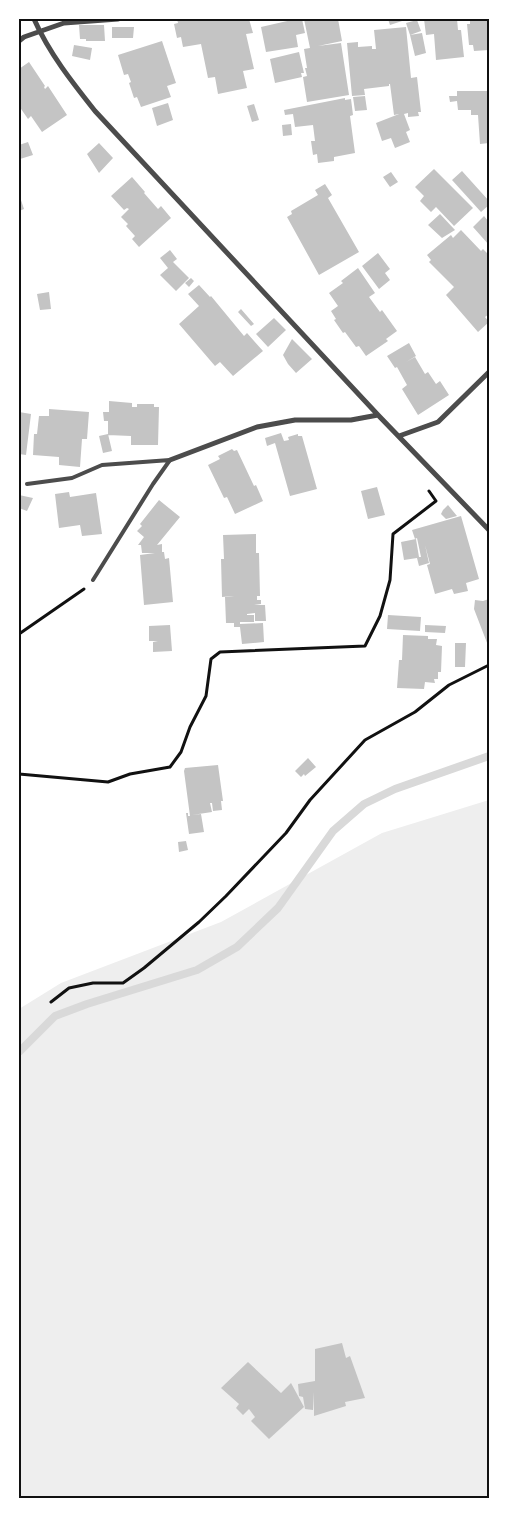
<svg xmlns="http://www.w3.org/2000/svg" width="508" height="1517" font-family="'DejaVu Sans',sans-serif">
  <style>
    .green { fill: #eee }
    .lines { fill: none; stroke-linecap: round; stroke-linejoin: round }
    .stream { stroke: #d9d9d9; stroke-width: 8 }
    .building { fill: #c4c4c4 }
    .path { stroke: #111; stroke-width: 3 }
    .service { stroke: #4c4c4c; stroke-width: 4 }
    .minor { stroke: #4c4c4c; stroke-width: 5 }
    .neatline { fill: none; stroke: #111; stroke-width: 2 }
  </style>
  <rect width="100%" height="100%" fill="#fff"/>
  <!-- green -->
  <path class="green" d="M489,800V1498H19V1009L61,983L221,922L382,833Z"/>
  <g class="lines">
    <!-- stream -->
    <path class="stream" d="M19,1052L55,1016L87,1004L197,970L237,947L278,908L333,831L364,804L395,789L489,756"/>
  </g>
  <!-- building -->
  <path class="building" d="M177,19H249L253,33L246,34L254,69L243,71L247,88L218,94L215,77L208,78L201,44L183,47L181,37L177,38L174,24L178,23Z
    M296,19H302L305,33L296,35L298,47L266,52L261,27Z
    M304,19H338L342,41L318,46L341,43L349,95L307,102L303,77L307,76L305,68H307L304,49L310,48Z
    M388,19H408L390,25Z
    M424,19H457L458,30H461L464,57L436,60L434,34L426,35Z
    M470,19H489V50L474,51L473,45H469L467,24H470Z
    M417,20L421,31L410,35L406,23Z
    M79,25H104L105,41H86V39H80Z
    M112,27H134L133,38H112Z
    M406,27L411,78L417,77L421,112H418L419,116L408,117V113L404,114L410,130L406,132L410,142L395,148L391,138L382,141L376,123L399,114L394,115L390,84H389V86L364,89L365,95L352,96L347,43L358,42V47L372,46V49H376L374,30Z
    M422,33L426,53L415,56L410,35Z
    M162,41L176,83L167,86L171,97L141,107L137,97L134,98L129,83L131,82L128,74L124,75L118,55Z
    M74,45L92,48L90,60L72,56Z
    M299,52L304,73H301L302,77L275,83L270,59Z
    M29,62L45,86L44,87L45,89L48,86L67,115L42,132L31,116L28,119L19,106V69Z
    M457,91H489V143L480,144L478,115H471V110H458L457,101L450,102L449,96H457Z
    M365,96L367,110L355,111L353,97Z
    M345,98V100L351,99L353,115L350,116L355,153L334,157V161L318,163L317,154L313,155L311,141H315L313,125L295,127L293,114L285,115L284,110Z
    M168,103L173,120L157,126L152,108Z
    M254,104L259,120L252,122L247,106Z
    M291,124L292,135L283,136L282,125Z
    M28,142L33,155L20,159L19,145Z
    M99,143L113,158L99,173L87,154Z
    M434,169L473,208L454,226L436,207L431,212L420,201L424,196L415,187Z
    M462,171L489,201V205L481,212L452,180Z
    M391,172L398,182L390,187L383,177Z
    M132,177L145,192L144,193L158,209L161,206L171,218L139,247L132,239L135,236L126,226L128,224L121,217L129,209L127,208L124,210L111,196Z
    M325,184L332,195L328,198L359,252L319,275L287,217L292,214L291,211L318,195L315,190Z
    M19,194L24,209L19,211Z
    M440,214L455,230L442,238L428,225Z
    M484,216L489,222V245L473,227Z
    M461,230L481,251L483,249L489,255V314L485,317L489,322L478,332L446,295L454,287L429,262L431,260L427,255L451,235L453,238Z
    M170,250L177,259L173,262L189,278L176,291L160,275L168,268L160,258Z
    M378,253L390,269L385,273L390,280L379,289L362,266Z
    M358,268L375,293L369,297L380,312L382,310L397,331L386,339L388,341L366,356L359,346L356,347L345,332L343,333L334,320L336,319L331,311L338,306L329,293L343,283L341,281Z
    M191,278L194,281L189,287L185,283Z
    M199,285L210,297L211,296L244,336L247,333L263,351L233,376L220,362L215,366L179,324L199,306L188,294Z
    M49,292L51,309L40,310L37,294Z
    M241,309L254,324L251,326L238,312Z
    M274,318L286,330L268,347L256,334Z
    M292,339L312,359L296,373L288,364L283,355Z
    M409,343L416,356L406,362L415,357L425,374L428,372L436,384L440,381L449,395L418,415L402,389L407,385L397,367L395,368L387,356Z
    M109,401L132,403V407H137V404H154V407H159L158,445H131V436L108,435V421H104L103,412H109Z
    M49,409L89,412L87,439H82L80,467L59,465V457L33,455L34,434H37L39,416H49Z
    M19,412L31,414L26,455L19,454Z
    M281,433L284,441L289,440L288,437L298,434V436H302L317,489L290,496L275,443L267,446L265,438Z
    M108,434L112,451L103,453L99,436Z
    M232,449L234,451L237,450L254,486L256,485L263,501L235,514L227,497L224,498L208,465L220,459L218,456Z
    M377,487L385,515L368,519L361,491Z
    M69,492L70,497L96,493L102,534L82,536L80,525L59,528L55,494Z
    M19,495L33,498L27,511L19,508Z
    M159,500L180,517L157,545L162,544V552H164L165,559L169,558L173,602L144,605L140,555L155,553H142L141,545H138L144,537L137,531L142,526L140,524Z
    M448,505L457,516L446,519L441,514L443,510Z
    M461,516L479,579L466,583L468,591L454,594L452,589L435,594L427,565L430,564L425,545L429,563L419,566L417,558L404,560L401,542L416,539L419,557H421L417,538L415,539L412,530Z
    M256,534V553H259L260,596H257V600H261V604L254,605H265L266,621H255V613L247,614V615H254V622H240V624L263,623L264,642L242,644L240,627H234V623H226L225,597L234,596L222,597L221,559H224L223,535Z
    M489,599V648L474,609L475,600L483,601Z
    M388,615L421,617L420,631L387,629Z
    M170,625L172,651L153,652V642L158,641H149V626Z
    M425,625L446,626L445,633L425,632Z
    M403,635L428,636V639H437L436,645L442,646L441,672H438V679H434L435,683L425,682L424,689L397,688L399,660H402Z
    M455,643H466L465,667H455Z
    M308,758L316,767L305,776L304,774L301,777L295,771Z
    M218,765L223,801H221L222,810L213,811L212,803H210L212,812L192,815L201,814L204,832L189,834L186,813H188V816H190L184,771L185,768Z
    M186,841L188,850L179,852L178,842Z
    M342,1343L346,1358L350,1356L365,1398L345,1402L346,1406L314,1416V1392L313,1410L305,1409L303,1397L299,1396L298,1384L315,1381V1349Z
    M248,1362L281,1393L291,1383L304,1407L269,1439L251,1421L255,1417L249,1409L243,1415L236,1408L239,1404L221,1388Z"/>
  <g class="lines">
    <!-- path -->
    <path class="path" d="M19,634L84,589
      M19,774L108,782L130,774L170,767L181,752L190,727L206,696L211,659L220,652L365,646L380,616L390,580L393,534L436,501L429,491
      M51,1002L69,988L93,983H123L144,968L199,922L226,896L286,833L310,800L365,740L415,712L449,685L489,665"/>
    <!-- service -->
    <path class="service" d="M27,484L72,478L102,465L170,460
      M93,580L153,484L170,460"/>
    <!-- minor -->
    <path class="minor" d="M34,19C49,53 72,82 95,111L378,415L489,530
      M19,41L24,37L64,23L118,19
      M399,436L438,422L489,372
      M170,460L257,427L295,420H351L378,415"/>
  </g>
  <!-- border -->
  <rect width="508" height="1517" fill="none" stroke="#ffffff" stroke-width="40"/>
  <rect x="20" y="20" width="468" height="1477" class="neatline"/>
</svg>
